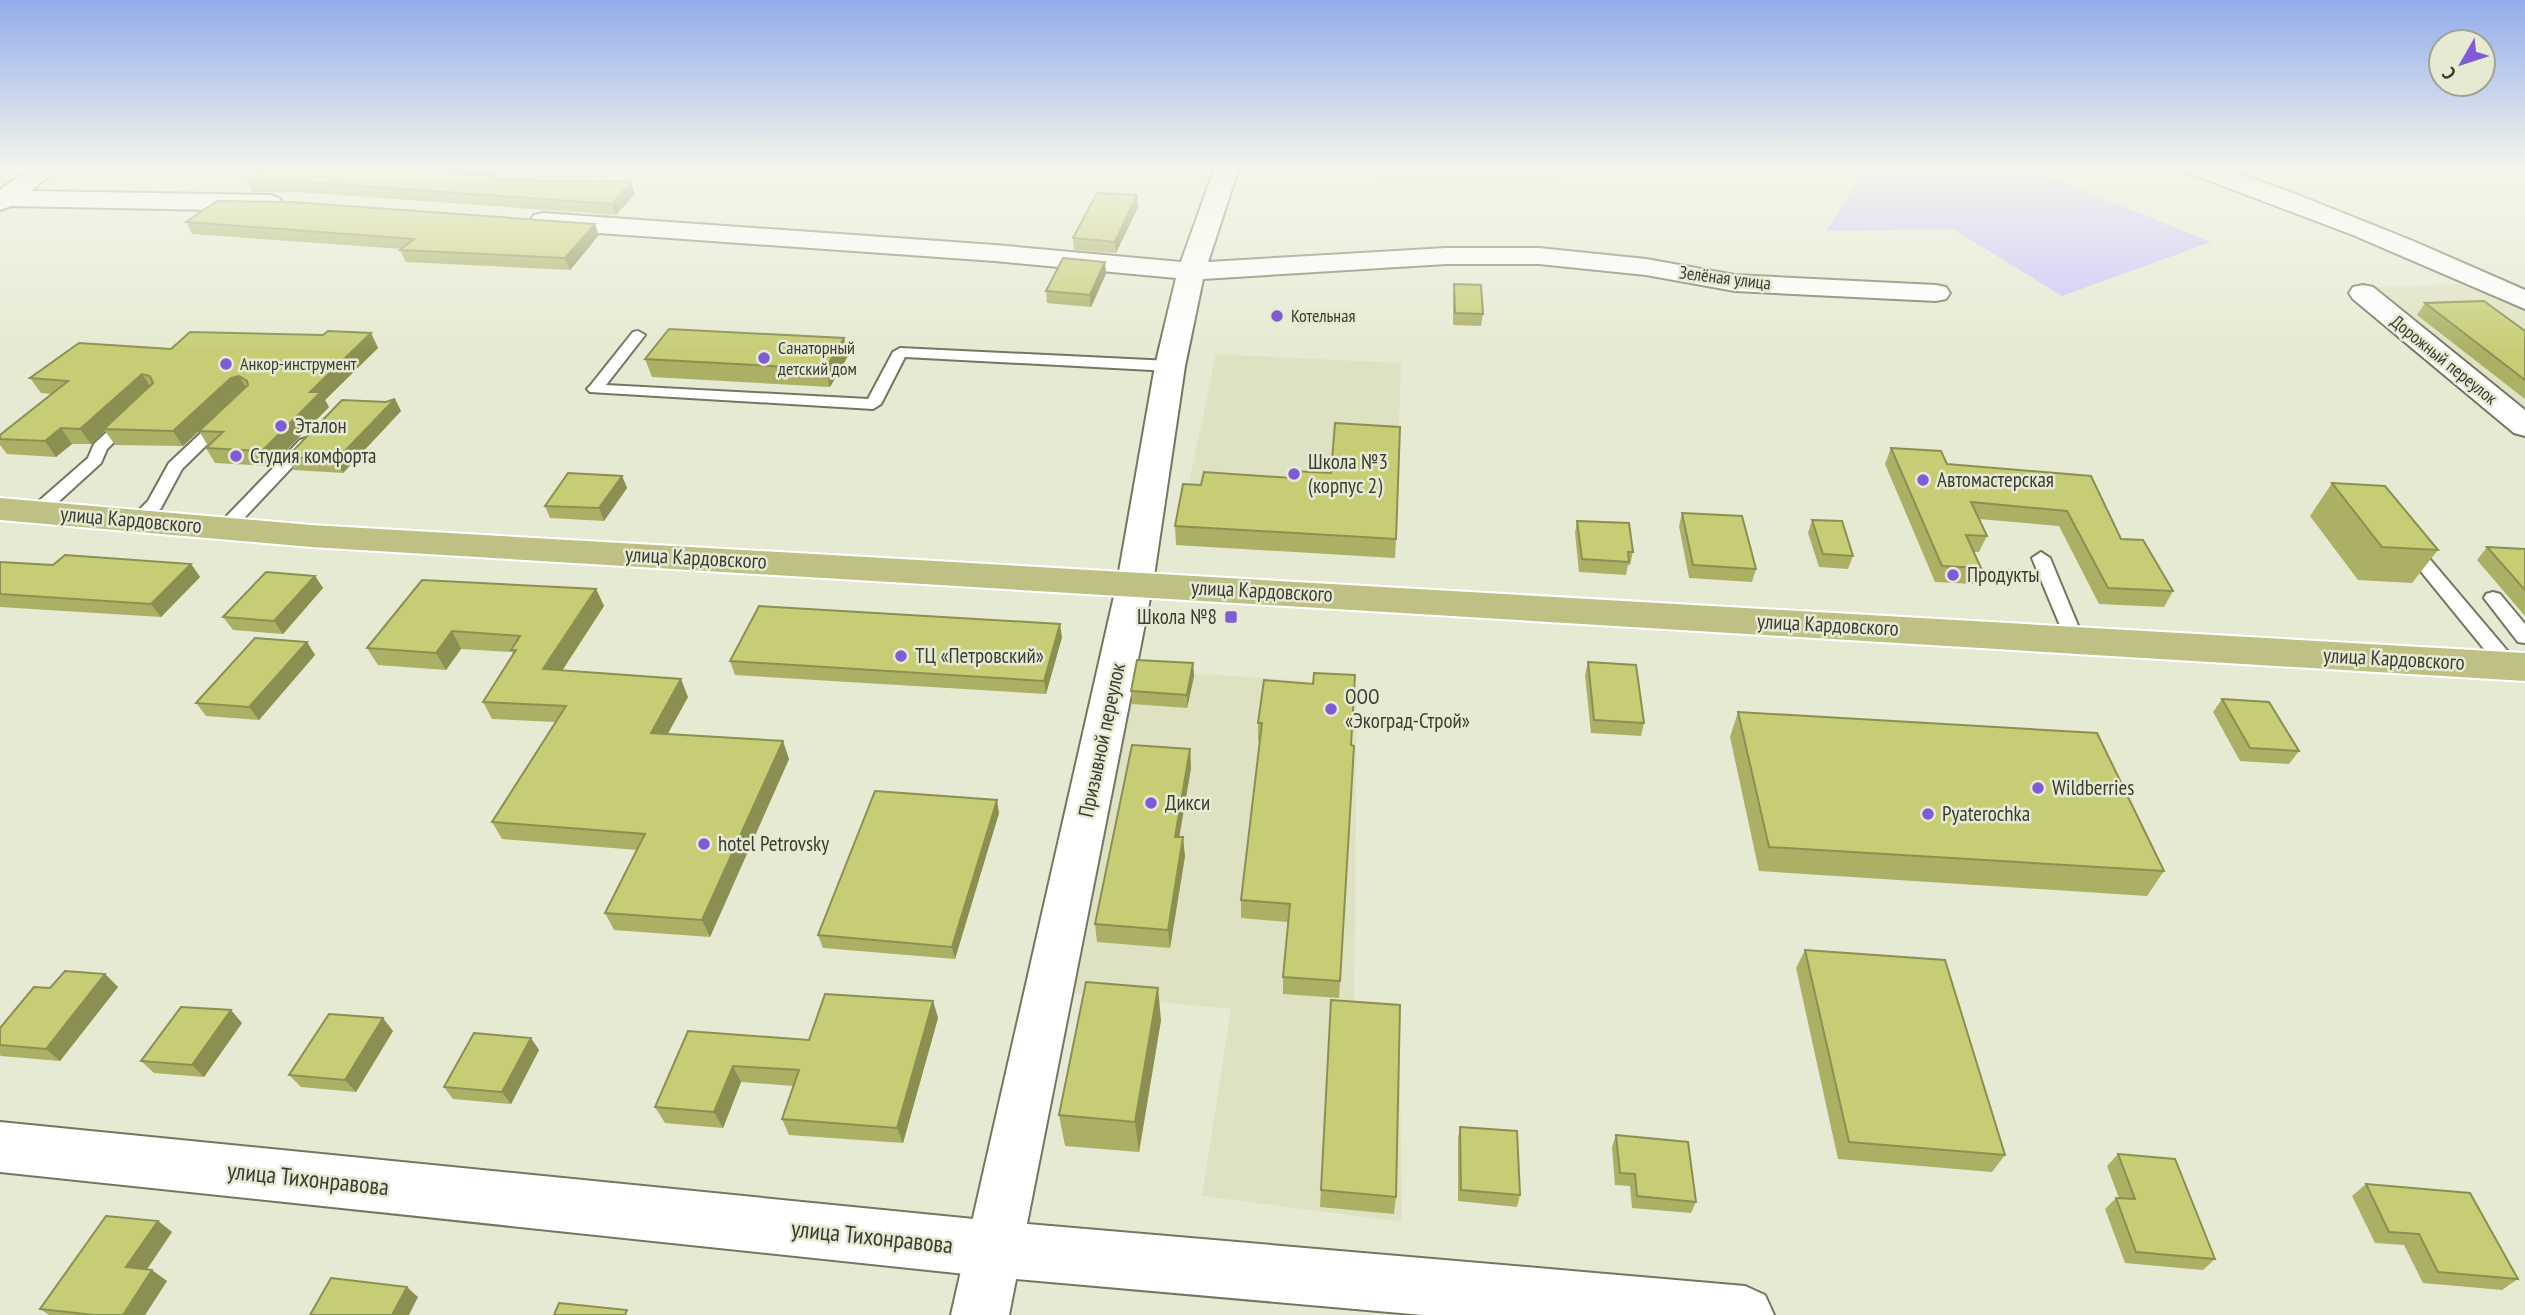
<svg xmlns="http://www.w3.org/2000/svg" width="2525" height="1315" font-family="'PT Sans Narrow',sans-serif">
  <style>
    .built { fill: #dfe2c2 }
    .green { fill: #cec2ff }
    .lines { fill: none; stroke-linecap: round; stroke-linejoin: round }
    .lane-casing { stroke: #747660; stroke-width: 4 }
    .street-casing { stroke: #747660; stroke-width: 4 }
    .secondary-casing { stroke: #747660; stroke-width: 4 }
    .primary-casing { stroke: #fff; stroke-width: 4 }
    .lane { fill: #fff; fill-rule: evenodd }
    .street { fill: #fff; fill-rule: evenodd }
    .secondary { fill: #fff; fill-rule: evenodd }
    .primary { fill: #bec183; fill-rule: evenodd }
    .wall { fill: #abb065 }
    .shaded-wall { fill: #8b9052 }
    .building { fill: #c7cd75; stroke: #8b9052; stroke-width: 2 }
    .poi-dot { fill: #805bd5; stroke: #e7ead2; stroke-width: 2.5 }
    .labels { text-anchor: middle; stroke-width: 5; stroke-linejoin: round; paint-order: stroke }
    .far-street-label { font-size: 18px; fill: #3b3c32; stroke: #e7ead2 }
    .far-poi-label { font-size: 18px; fill: #3b3c32; stroke: #e7ead2; text-anchor: start }
    .poi-label { font-size: 21px; fill: #3b3c32; stroke: #e7ead2; text-anchor: start }
    .street-label { font-size: 21px; fill: #3b3c32; stroke: #e7ead2 }
    .near-street-label { font-size: 24px; fill: #3b3c32; stroke: #e7ead2 }
  </style>
  <rect width="100%" height="100%" fill="#e7ead2"/>
  <!-- built -->
  <path class="built" d="M1230,167H1685L1533,184L1227,177Z
    M2487,283L2525,300V419L2353,288Z
    M1216,354L1401,363L1395,558L1176,545Z
    M1138,670L1357,684L1354,1007L1399,1011L1402,1222L1202,1196L1231,1009L1068,993Z"/>
  <!-- green -->
  <path class="green" d="M1867,167H2025L2211,242L2062,296L1953,229L1826,231Z"/>
  <g class="lines">
    <!-- lane casing -->
    <g class="lane-casing">
      <path id="lane" d="M638,331L645,335L606,385L868,399L893,352L900,348L1170,361L1178,366L1170,371L905,357L881,404L873,409L590,392L587,389L590,386L633,332Z
        M128,416L136,421L107,449L101,463L44,515H32L29,511L32,507L88,458L94,444L122,418Z
        M223,416L231,421L182,469L161,508L143,525H131L128,521L148,501L169,463L217,418Z
        M306,438L312,440L314,443L312,446L231,532H219L216,528L219,524L300,440Z
        M2416,548L2422,550L2516,661L2519,666L2516,671H2502L2410,558L2407,554Z
        M2041,552L2050,558L2084,640L2082,645H2068L2066,640L2032,558Z
        M2493,592L2500,594L2525,624V643L2518,642L2484,598L2486,594Z"/>
    </g>
    <!-- street casing -->
    <g class="street-casing">
      <path id="street" d="M31,167H59L31,191L270,195L279,198L283,203L279,208L270,211L11,206L0,210V190Z
        M1215,167H1239L1208,262L1446,248H1539L1646,259L1735,275L1936,285L1946,287L1950,293L1946,299L1936,301L1735,291L1646,275L1539,264H1446L1203,279L1185,366L1153,583L1148,591L1135,595L1122,591L1117,583L1155,366L1176,278L995,261L543,229L534,227L530,221L534,215L543,213L995,245L1181,262Z
        M2183,167H2219L2288,191L2413,241L2525,290V309L2353,235L2186,172Z
        M2363,285L2373,287L2525,410V436L2514,433L2353,299L2349,293L2353,287Z
        M0,1122L994,1221L1745,1286L1765,1295L1774,1315H1423L994,1277L0,1172Z"/>
    </g>
    <!-- secondary casing -->
    <g class="secondary-casing">
      <path id="secondary" d="M1135,571L1148,575L1153,583L1009,1315H951L1117,583L1122,575Z"/>
    </g>
    <!-- primary casing -->
    <g class="primary-casing">
      <path id="primary" d="M0,498L311,525L2525,653V681L311,547L0,520Z"/>
    </g>
    <!-- lane -->
    <use href="#lane" class="lane"/>
    <!-- street -->
    <use href="#street" class="street"/>
    <!-- secondary -->
    <use href="#secondary" class="secondary"/>
    <!-- primary -->
    <use href="#primary" class="primary"/>
  </g>
  <!-- wall -->
  <path class="wall" d="M495,175L497,180L631,182L635,194L616,215L297,192H253L247,181Z
    M1138,207L1116,253L1074,250L1073,238Z
    M186,222L599,235L570,270L406,262L400,250L402,249L192,234Z
    M1105,262L1106,274L1091,307L1047,303L1046,291Z
    M1454,284L1483,314L1481,326L1453,325V296Z
    M2425,303L2525,331V399L2417,315Z
    M371,333L378,348L325,400L329,407L271,466L215,463L206,448L208,446L199,431L183,446L115,445L105,431L91,444H72L56,457L7,454L0,445V435L52,394L41,393L30,378L171,349L323,335Z
    M844,338L848,356L830,387L652,377L645,359Z
    M395,399L401,411L343,473L294,470L287,457L386,402Z
    M1891,448L1947,464L2091,476L2121,539L2173,591L2164,607L2099,604L2059,526L1979,519L1987,536L1979,552H1973L1981,568L1973,584L1935,582L1885,464Z
    M622,476L627,488L604,521L550,518L545,506Z
    M2332,483L2438,550L2412,583L2358,580L2310,516Z
    M1682,513L1756,569L1752,582L1689,578L1679,526Z
    M1812,520L1853,556L1848,569L1819,567L1808,533Z
    M1577,521L1633,552L1630,565H1628L1626,575L1579,572L1575,533Z
    M1175,526L1396,539L1395,558L1176,545Z
    M2487,547L2525,549V616L2477,560Z
    M0,562L53,565L191,564L200,577L161,617L0,607Z
    M315,576L323,588L283,634L233,630L223,617Z
    M596,589L604,606L562,671L688,697L667,734L789,759L710,937L614,930L605,913L637,850L502,839L492,822L555,722L492,719L483,702L513,654L512,652L461,649L446,670L378,665L367,648Z
    M1062,637L1046,694L735,675L730,661Z
    M307,642L315,655L259,720L206,716L196,703Z
    M1588,662L1644,723L1641,736L1591,733L1585,675Z
    M1193,663L1194,676L1187,708L1132,704L1131,691Z
    M1264,680L1351,745L1354,746L1339,998L1283,994V977L1288,922L1241,918V900L1260,741H1258V723Z
    M2222,699L2299,751L2289,764L2240,761L2213,712Z
    M1738,712L2164,871L2147,896L1759,871L1730,737Z
    M1190,749L1191,768L1179,837L1185,856L1170,948L1097,942L1095,924Z
    M999,813L955,959L823,948L818,935Z
    M1805,950L2005,1155L1992,1172L1838,1159L1796,968Z
    M105,974L118,987L60,1061L1,1056L0,1055V1028L50,988Z
    M1331,1000L1396,1197L1394,1214L1320,1207Z
    M933,1001L938,1018L903,1143L789,1135L782,1119L793,1086L741,1082L723,1128L665,1123L655,1107L688,1031L809,1040Z
    M1161,1020L1139,1152L1065,1146L1059,1115Z
    M242,1023L204,1077L154,1073L141,1061Z
    M393,1031L356,1092L301,1087L289,1075Z
    M539,1050L511,1104L453,1099L444,1087Z
    M1460,1127L1520,1195L1517,1207L1458,1201V1138Z
    M1616,1135L1696,1202L1691,1213L1632,1208L1630,1186L1615,1185L1612,1147Z
    M2118,1154L2215,1259L2203,1270L2125,1263L2105,1209L2116,1198H2119L2107,1166Z
    M2366,1184L2518,1279L2502,1290L2423,1283L2404,1245L2375,1243L2352,1196Z
    M158,1221L172,1232L147,1269L167,1281L145,1315H49L40,1309Z"/>
  <!-- shaded-wall -->
  <path class="shaded-wall" d="M631,182L635,194L616,215L612,204Z
    M1137,195L1138,207L1116,253L1115,242Z
    M595,224L599,235L570,270L565,258Z
    M1105,262L1106,274L1091,307L1090,295Z
    M371,333L378,348L325,400L329,407L271,466L262,451L310,392Z
    M844,338L848,356L830,387L825,369Z
    M142,374L152,389L104,429L105,431L91,444L80,429Z
    M239,376L248,391L240,393L183,446L173,431L231,378Z
    M395,399L401,411L343,473L336,460Z
    M61,428L72,444L56,457L45,441Z
    M622,476L627,488L604,521L599,508Z
    M191,564L200,577L161,617L151,604Z
    M315,576L323,588L283,634L274,621Z
    M596,589L604,606L552,686L543,669Z
    M1060,624L1062,637L1046,694L1044,681Z
    M452,631L461,649L446,670L436,653Z
    M307,642L315,655L259,720L249,707Z
    M1193,663L1194,676L1187,708V695Z
    M681,679L688,697L659,750L651,733Z
    M783,741L789,759L710,937L702,920Z
    M1190,749L1191,768L1176,856L1175,837Z
    M997,800L999,813L955,959L952,947Z
    M1183,837L1185,856L1170,948L1168,930Z
    M105,974L118,987L60,1061L46,1049Z
    M1158,988L1161,1020L1139,1152L1135,1122Z
    M933,1001L938,1018L903,1143L897,1128Z
    M231,1010L242,1023L204,1077L192,1065Z
    M383,1018L393,1031L356,1092L345,1080Z
    M531,1038L539,1050L511,1104L502,1092Z
    M733,1066L741,1082L723,1128L714,1112Z
    M158,1221L172,1232L141,1278L126,1267Z
    M152,1270L167,1281L145,1315H123Z
    M407,1287L418,1297L409,1315H392Z"/>
  <!-- building -->
  <path class="building" d="M267,167H380L495,175L490,180L631,182L612,204L291,181H247Z
    M1097,193L1137,195L1115,242L1073,238Z
    M217,201L291,202L595,224L565,258L400,250L414,239L186,222Z
    M1063,258L1105,262L1090,295L1046,291Z
    M1454,284L1481,285L1483,314L1455,313Z
    M2484,301L2525,331V380L2425,303Z
    M669,329L844,338L825,369L645,359Z
    M328,331L371,333L310,392H321L262,451L206,448L223,432L199,431L248,385L247,381L239,376L231,378L173,431L104,429L153,383L150,376L142,374L80,429L61,428L45,441L0,439V435L68,381L30,378L79,343L171,349L190,332L323,335Z
    M395,399L336,460L287,457L342,400L386,402Z
    M1335,423L1400,427L1396,539L1175,526L1183,484L1201,485L1204,472L1292,478L1293,471L1331,473Z
    M1891,448L1941,451L1947,464L2091,476L2121,539L2143,540L2173,591L2108,588L2067,511L1971,502L1987,536L1966,535L1981,568L1942,566Z
    M568,473L622,476L599,508L545,506Z
    M2332,483L2385,486L2438,550L2382,547Z
    M1682,513L1742,516L1756,569L1693,565Z
    M1812,520L1842,521L1853,556L1823,554Z
    M1577,521L1629,523L1633,552H1628L1629,562L1582,559Z
    M2487,547L2525,549V590Z
    M65,555L191,564L151,604L0,594V562L53,565Z
    M266,572L315,576L274,621L223,617Z
    M422,580L596,589L543,669L681,679L651,733L783,741L702,920L605,913L645,834L492,822L566,706L483,702L516,650H511L520,636L452,631L436,653L367,648Z
    M759,606L1060,624L1044,681L730,661Z
    M255,638L307,642L249,707L196,703Z
    M1137,660L1193,663L1187,695L1131,691Z
    M1588,662L1636,665L1644,723L1594,720Z
    M1314,673L1355,675L1351,745L1354,746L1340,981L1283,977L1290,904L1241,900L1262,723H1258L1264,680L1313,684Z
    M2222,699L2269,702L2299,751L2250,748Z
    M1738,712L2097,733L2164,871L1769,847Z
    M1132,745L1190,749L1175,837H1183L1168,930L1095,924Z
    M875,791L997,800L952,947L818,935Z
    M1805,950L1945,960L2005,1155L1849,1142Z
    M65,971L105,974L46,1049L0,1045V1028L34,987L50,988Z
    M1086,982L1158,988L1135,1122L1059,1115Z
    M825,994L933,1001L897,1128L782,1119L799,1070L733,1066L714,1112L655,1107L688,1031L809,1040Z
    M1331,1000L1400,1005L1396,1197L1321,1190Z
    M181,1007L231,1010L192,1065L141,1061Z
    M329,1014L383,1018L345,1080L289,1075Z
    M474,1033L531,1038L502,1092L444,1087Z
    M1460,1127L1517,1131L1520,1195L1461,1190Z
    M1616,1135L1688,1142L1696,1202L1637,1196L1635,1174L1620,1173Z
    M2118,1154L2175,1159L2215,1259L2136,1252L2116,1198L2135,1199Z
    M2366,1184L2470,1193L2518,1279L2438,1272L2419,1234L2389,1232Z
    M106,1216L158,1221L126,1267L152,1270L123,1315H94L40,1309Z
    M331,1278L407,1287L392,1315H310Z
    M559,1303L627,1310L625,1315H554Z"/>
  <!-- sky -->
  <linearGradient id="sky" x2="0" y2="1"><stop stop-color="#93aceb"/><stop offset="0.48" stop-color="#f4f6eb"/><stop offset="1" stop-color="#f4f6eb" stop-opacity="0"/></linearGradient>
  <rect width="2525" height="351" fill="url(#sky)"/>
  <!-- markers -->
  <g class="poi-dot">
    <circle cx="1277" cy="316" r="7"/>
    <circle cx="764" cy="358" r="7"/>
    <circle cx="226" cy="364" r="7"/>
    <circle cx="281" cy="426" r="7"/>
    <circle cx="236" cy="456" r="7"/>
    <circle cx="1294" cy="474" r="7"/>
    <circle cx="1923" cy="480" r="7"/>
    <circle cx="1953" cy="575" r="7"/>
    <rect x="1224" y="610" width="14" height="14" rx="3.5"/>
    <circle cx="901" cy="656" r="7"/>
    <circle cx="1331" cy="709" r="7"/>
    <circle cx="2038" cy="788" r="7"/>
    <circle cx="1151" cy="803" r="7"/>
    <circle cx="1928" cy="814" r="7"/>
    <circle cx="704" cy="844" r="7"/>
  </g>
  <g class="labels">
    <!-- far-street labels -->
    <g class="far-street-label">
      <text transform="translate(1725 278) rotate(7)" y="6">Зелёная улица</text>
      <text transform="translate(2444 360) rotate(39)" y="6">Дорожный переулок</text>
    </g>
    <!-- far-poi labels -->
    <g class="far-poi-label">
      <text x="1291" y="322">Котельная</text>
      <text x="778" y="354">Санаторный<tspan x="778" dy="21">детский дом</tspan></text>
      <text x="240" y="370">Анкор-инструмент</text>
    </g>
    <!-- poi labels -->
    <g class="poi-label">
      <text x="295" y="433">Эталон</text>
      <text x="250" y="463">Студия комфорта</text>
      <text x="1308" y="469">Школа №3<tspan x="1308" dy="24">(корпус 2)</tspan></text>
      <text x="1937" y="487">Автомастерская</text>
      <text x="1967" y="582">Продукты</text>
      <text x="1217" y="624" text-anchor="end">Школа №8</text>
      <text x="915" y="663">ТЦ «Петровский»</text>
      <text x="1345" y="704">ООО<tspan x="1345" dy="24">«Экоград-Строй»</tspan></text>
      <text x="2052" y="795">Wildberries</text>
      <text x="1165" y="810">Дикси</text>
      <text x="1942" y="821">Pyaterochka</text>
      <text x="718" y="851">hotel Petrovsky</text>
    </g>
    <!-- street labels -->
    <g class="street-label">
      <text transform="translate(131 520) rotate(5)" y="7">улица Кардовского</text>
      <text transform="translate(696 558) rotate(3)" y="7">улица Кардовского</text>
      <text transform="translate(1262 591) rotate(3)" y="7">улица Кардовского</text>
      <text transform="translate(1828 625) rotate(3)" y="7">улица Кардовского</text>
      <text transform="translate(2394 659) rotate(3)" y="7">улица Кардовского</text>
      <text transform="translate(1102 740) rotate(-78)" y="7">Призывной переулок</text>
    </g>
    <!-- near-street labels -->
    <g class="near-street-label">
      <text transform="translate(308 1179) rotate(6)" y="8">улица Тихонравова</text>
      <text transform="translate(872 1237) rotate(6)" y="8">улица Тихонравова</text>
    </g>
  </g>
  <!-- north arrow -->
  <g transform="translate(2462 63) rotate(231)"><circle r="33" fill="#e7ead2" stroke="#a2a492" stroke-width="2"/>
  <path d="M0-5L12 26L0 18L-12 26Z" fill="#805bd5"/>
  <text y="-10" font-size="19" font-weight="bold" text-anchor="middle" fill="#3b3c32">С</text>
  </g>
</svg>
